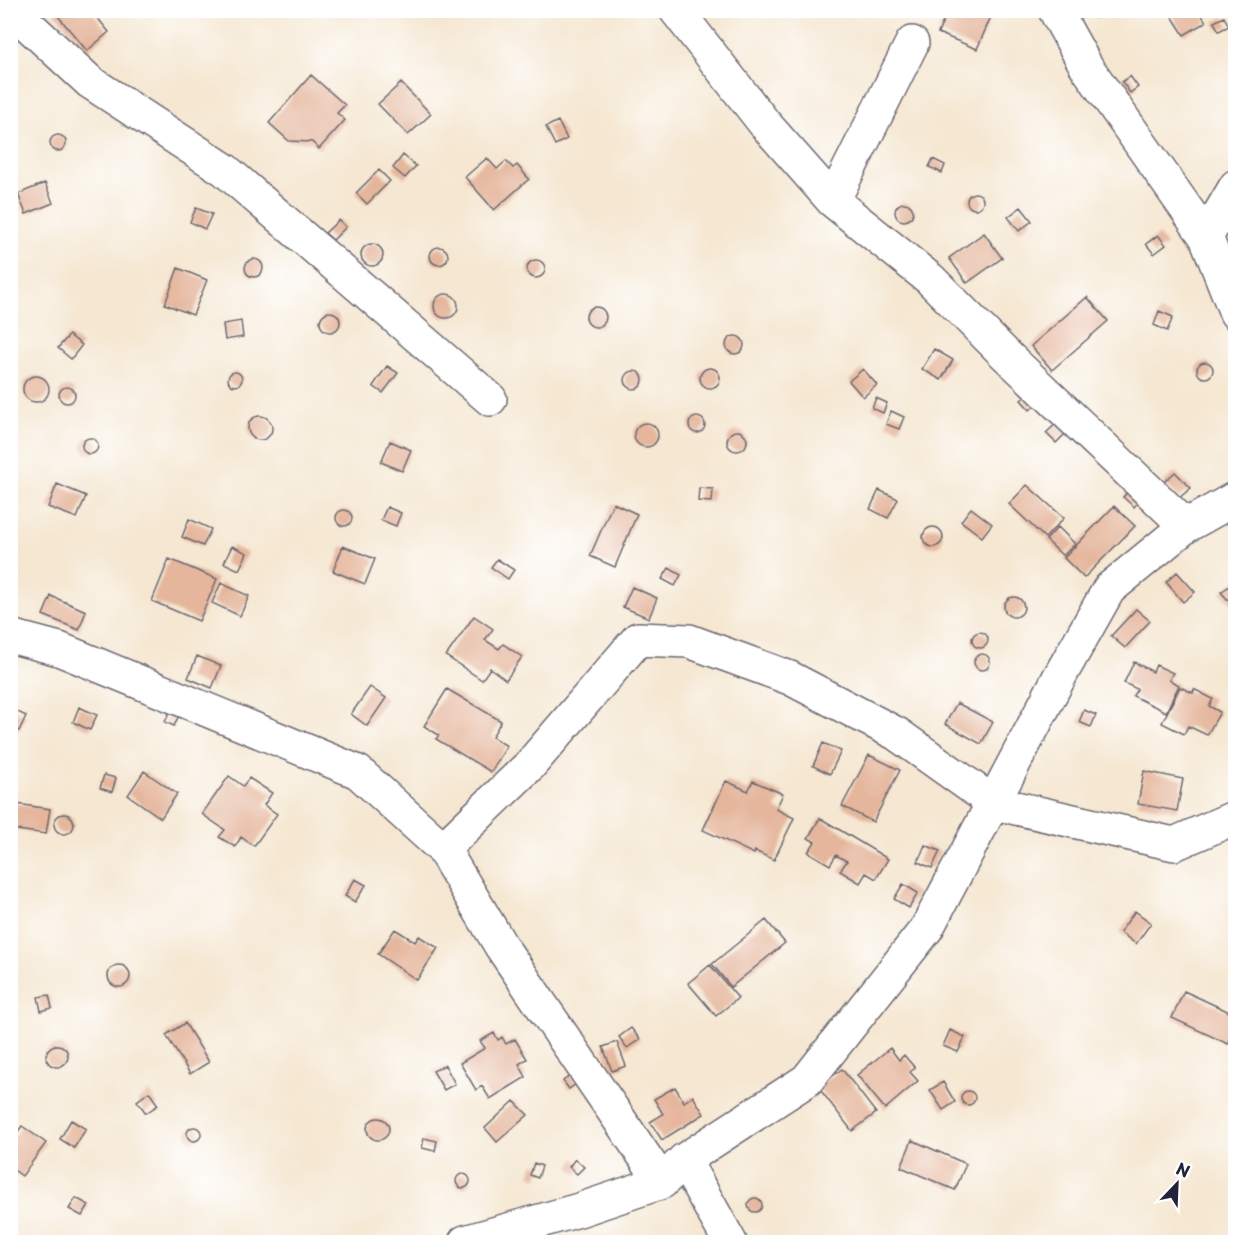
<svg xmlns="http://www.w3.org/2000/svg" width="1246" height="1253" font-family="'Playpen Sans',sans-serif">
  <style>
    .building { fill: #e5b69c }
    .lines { fill: none; stroke-linecap: round; stroke-linejoin: round }
    .minor-casing { stroke: #6c6770; stroke-width: 36 }
    .minor { stroke: #fff; stroke-width: 33 }
  </style>
  <rect width="100%" height="100%" fill="#fff"/>
  <filter id="ink" filterUnits="userSpaceOnUse"><feTurbulence type="fractalNoise" baseFrequency=".0167" numOctaves="2"/><feDisplacementMap in="SourceGraphic" scale="12" xChannelSelector="R" yChannelSelector="G"/><feConvolveMatrix kernelMatrix="1 2 1 2 8 2 1 2 1" color-interpolation-filters="sRGB"/></filter>
  <filter id="wash" filterUnits="userSpaceOnUse"><feTurbulence type="fractalNoise" baseFrequency=".008" numOctaves="4" result="noise"/><feDisplacementMap in="SourceGraphic" scale="24" xChannelSelector="R" yChannelSelector="G"/><feGaussianBlur stdDeviation="1.35" result="paint"/><feColorMatrix in="noise" values="0 0 0 0 0 0 0 0 0 0 0 0 0 0 0 0 0 1.4 0 .05"/><feComposite in="paint" operator="in"/></filter>
  <g filter="url(#wash)">
    <rect width="100%" height="100%" fill="#f5e7d1"/>
    <g id="blocks">
      <!-- building -->
      <path class="building" d="M53,10H91L109,32L87,51Z
        M948,10H984L992,14L977,49L938,33Z
        M1092,10H1107L1108,12L1096,18Z
        M1168,10H1199L1206,22L1184,35Z
        M1224,17L1229,26L1219,31L1214,22Z
        M311,75L345,105L337,113L345,120L319,149L312,142L289,141L269,123Z
        M1130,76L1138,87L1130,93L1122,82Z
        M401,83L431,114L408,135L378,104Z
        M558,121L567,139L555,145L546,127Z
        M50 143a8 8 0 1 1 16 0a8 8 0 1 1-16 0Z
        M403,155L416,166L405,178L393,168Z
        M487,158L497,169L506,161L513,168L517,165L529,179L494,210L465,177Z
        M933,159L945,165L942,173L929,167Z
        M379,170L390,181L367,204L356,193Z
        M45,183L53,203L26,214L18,194Z
        M967 201a8 8 0 1 1 16 0a8 8 0 1 1-16 0Z
        M895 212a9 9 0 1 1 18 0a9 9 0 1 1-18 0Z
        M1021,207L1032,221L1019,231L1008,217Z
        M196,208L212,214L205,229L190,222Z
        M339,220L346,227L333,240L325,233Z
        M984,233L1002,258L967,283L949,258Z
        M1158,235L1166,245L1154,254L1146,244Z
        M361 255a11 11 0 1 1 22 0a11 11 0 1 1-22 0Z
        M430 256a9 9 0 1 1 18 0a9 9 0 1 1-18 0Z
        M245 268a9 9 0 1 1 18 0a9 9 0 1 1-18 0Z
        M527 269a9 9 0 1 1 18 0a9 9 0 1 1-18 0Z
        M178,268L207,280L193,315L165,304Z
        M434 306a12 12 0 1 1 24 0a12 12 0 1 1-24 0Z
        M1087,297L1108,321L1052,370L1031,346Z
        M586 317a10 10 0 1 1 20 0a10 10 0 1 1-20 0Z
        M1159,311L1173,317L1167,331L1154,325Z
        M320 322a10 10 0 1 1 20 0a10 10 0 1 1-20 0Z
        M241,321L243,337L225,340L223,324Z
        M69,335L82,345L71,359L58,348Z
        M726 345a9 9 0 1 1 18 0a9 9 0 1 1-18 0Z
        M934,349L953,360L941,380L922,369Z
        M1197 370a8 8 0 1 1 16 0a8 8 0 1 1-16 0Z
        M387,366L398,373L383,393L373,386Z
        M700 378a10 10 0 1 1 20 0a10 10 0 1 1-20 0Z
        M863,369L877,385L863,397L849,381Z
        M625 380a9 9 0 1 1 18 0a9 9 0 1 1-18 0Z
        M228 379a7 7 0 1 1 14 0a7 7 0 1 1-14 0Z
        M23 389a13 13 0 1 1 26 0a13 13 0 1 1-26 0Z
        M59 395a8 8 0 1 1 16 0a8 8 0 1 1-16 0Z
        M1029,393L1038,402L1030,410L1021,400Z
        M876,398L887,403L883,413L872,408Z
        M891,411L904,417L899,429L886,424Z
        M248 428a12 12 0 1 1 24 0a12 12 0 1 1-24 0Z
        M689 425a8 8 0 1 1 16 0a8 8 0 1 1-16 0Z
        M1060,420L1069,430L1056,443L1046,433Z
        M634 435a12 12 0 1 1 24 0a12 12 0 1 1-24 0Z
        M727 441a10 10 0 1 1 20 0a10 10 0 1 1-20 0Z
        M82 446a8 8 0 1 1 16 0a8 8 0 1 1-16 0Z
        M390,441L411,450L402,471L381,462Z
        M1175,472L1191,488L1179,498L1164,482Z
        M57,484L86,496L77,518L48,507Z
        M1027,485L1064,518L1045,538L1009,504Z
        M1133,486L1144,496L1134,507L1123,497Z
        M699,488L713,489L712,502L698,501Z
        M879,490L898,499L888,518L870,509Z
        M613,503L637,514L615,567L590,556Z
        M1114,506L1135,526L1084,578L1064,558Z
        M387,507L401,513L396,526L381,520Z
        M971,508L992,524L982,537L961,521Z
        M336 518a8 8 0 1 1 16 0a8 8 0 1 1-16 0Z
        M189,519L211,529L203,546L182,537Z
        M1058,527L1075,544L1063,556L1046,540Z
        M923 537a10 10 0 1 1 20 0a10 10 0 1 1-20 0Z
        M232,546L247,553L239,570L224,563Z
        M343,546L375,559L365,584L333,571Z
        M169,559L217,579L199,621L152,601Z
        M497,559L514,570L508,579L491,567Z
        M669,568L681,575L675,586L662,579Z
        M1177,572L1195,592L1183,602L1166,582Z
        M1236,581V609L1221,592Z
        M221,583L249,596L240,616L212,603Z
        M632,587L657,598L649,618L623,607Z
        M51,596L86,611L79,630L43,615Z
        M1004 607a10 10 0 1 1 20 0a10 10 0 1 1-20 0Z
        M1136,609L1150,621L1125,648L1111,636Z
        M474,616L493,629L485,640L499,649L503,644L522,657L506,680L490,668L482,680L446,656Z
        M972 640a8 8 0 1 1 16 0a8 8 0 1 1-16 0Z
        M974 662a8 8 0 1 1 16 0a8 8 0 1 1-16 0Z
        M197,656L221,666L212,688L188,678Z
        M1134,662L1153,672L1156,665L1173,673L1169,680L1179,685L1166,712L1133,696L1137,689L1124,683Z
        M370,687L386,698L367,726L351,714Z
        M1180,687L1193,693L1194,689L1213,699L1209,706L1220,712L1207,735L1188,726L1184,734L1162,723Z
        M447,689L501,721L492,737L507,746L491,772L436,739L439,735L424,726Z
        M957,703L993,722L981,744L945,724Z
        M79,707L97,715L90,730L73,722Z
        M14,710L26,716L19,731L10,727V716Z
        M1084,710L1096,715L1091,727L1079,722Z
        M170,711L179,715L174,726L165,722Z
        M823,743L841,751L830,774L813,766Z
        M869,755L900,770L873,822L842,806Z
        M144,771L177,794L161,818L128,795Z
        M1144,771L1183,779L1177,811L1138,804Z
        M104,775L116,778L112,792L100,788Z
        M229,776L243,786L249,778L272,793L264,805L277,814L254,846L241,837L235,847L219,837L225,830L202,814Z
        M726,781L748,791L753,781L783,794L776,809L794,818L774,860L755,851L754,854L703,830Z
        M10,803L50,809L46,834L10,829Z
        M54 824a10 10 0 1 1 20 0a10 10 0 1 1-20 0Z
        M820,818L888,859L876,879L866,873L860,883L840,871L847,861L836,855L830,865L808,852L815,842L808,838Z
        M925,845L940,851L932,868L918,862Z
        M355,879L366,885L355,902L345,896Z
        M903,884L918,893L909,908L894,899Z
        M1135,911L1151,923L1136,944L1120,932Z
        M766,920L785,943L731,987L712,964Z
        M395,929L415,942L419,936L438,948L417,980L378,954Z
        M710,965L738,998L716,1016L688,983Z
        M108 976a11 11 0 1 1 22 0a11 11 0 1 1-22 0Z
        M1184,991L1236,1015V1027L1228,1044L1172,1018Z
        M49,995L52,1008L41,1011L38,997Z
        M185,1023L209,1062L190,1074L166,1035Z
        M631,1028L640,1039L627,1048L619,1037Z
        M950,1030L965,1037L958,1052L943,1046Z
        M494,1033L498,1040L502,1037L506,1044L515,1039L527,1059L519,1064L526,1077L490,1099L482,1086L476,1090L460,1063L485,1048L480,1041Z
        M617,1042L626,1066L612,1071L603,1047Z
        M46 1056a11 11 0 1 1 22 0a11 11 0 1 1-22 0Z
        M890,1048L899,1060L904,1055L915,1068L910,1072L918,1081L885,1109L857,1075Z
        M445,1065L455,1084L444,1090L433,1071Z
        M842,1069L876,1113L852,1131L818,1087Z
        M570,1076L576,1084L569,1089L563,1081Z
        M943,1082L955,1102L943,1110L930,1090Z
        M675,1087L684,1102L693,1096L704,1114L662,1140L650,1122L663,1114L654,1099Z
        M961 1098a7 7 0 1 1 14 0a7 7 0 1 1-14 0Z
        M149,1092L158,1105L146,1113L137,1101Z
        M514,1101L528,1115L497,1142L485,1128Z
        M367 1129a11 11 0 1 1 22 0a11 11 0 1 1-22 0Z
        M71,1120L86,1129L74,1148L60,1139Z
        M22,1126L46,1143L22,1176L10,1167V1142Z
        M187 1134a7 7 0 1 1 14 0a7 7 0 1 1-14 0Z
        M424,1138L437,1141L435,1151L422,1148Z
        M912,1140L966,1164L955,1190L901,1167Z
        M575,1159L584,1167L577,1174L569,1167Z
        M534,1163L542,1166L538,1178L530,1175Z
        M456 1181a7 7 0 1 1 14 0a7 7 0 1 1-14 0Z
        M76,1198L89,1205L82,1216L69,1209Z
        M748 1205a7 7 0 1 1 14 0a7 7 0 1 1-14 0Z"/>
    </g>
  </g>
  <g filter="url(#ink)">
    <use href="#blocks" fill-opacity="0" stroke="#6c6770" stroke-width="1.5"/>
    <g class="lines">
      <!-- minor casing -->
      <g class="minor-casing">
        <path id="minor" d="M12,10L90,82L225,170L490,399
          M676,10L765,124L833,201L930,279L1005,354L1186,526
          M1055,10L1086,66L1206,237L1236,313
          M833,201L912,43
          M1206,237L1236,186
          M10,636L59,649L358,772L443,849L530,765L638,639L689,641L790,678L897,734L994,803L1174,844L1236,817
          M443,849L501,946L662,1182
          M684,1160L730,1242
          M465,1242L579,1210L662,1182L684,1160L807,1080L927,928L1061,674L1109,589L1186,526L1236,498"/>
      </g>
      <!-- minor -->
      <use href="#minor" class="minor"/>
    </g>
  </g>
  <!-- margin -->
  <rect width="1246" height="1253" fill="none" stroke="#fff" stroke-width="36"/>
  <!-- north arrow -->
  <g transform="translate(1177 1184) rotate(23)" stroke="#ffffff" stroke-width="4.5" paint-order="stroke">
  <path d="M0-4.5L10 22L0 15L-10 22Z" fill="#22223b"/>
  <text y="-9" font-size="16" font-weight="bold" text-anchor="middle" fill="#22223b">N</text>
  </g>
</svg>
